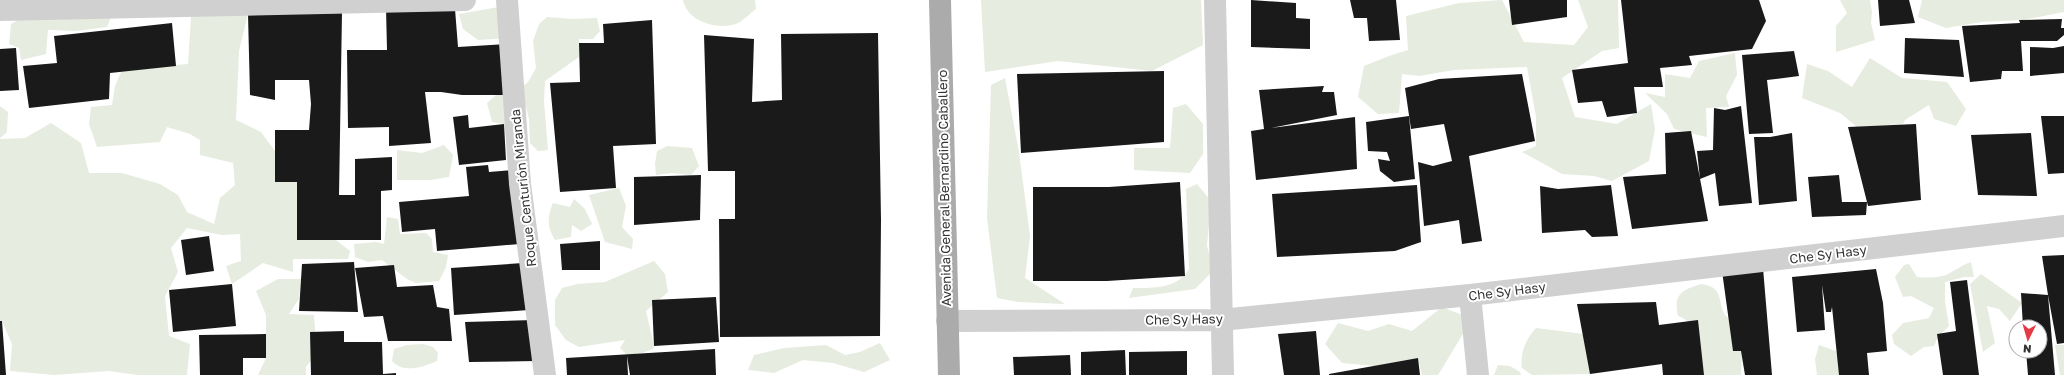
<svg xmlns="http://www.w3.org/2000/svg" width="2064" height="375" font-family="'Golos Text',sans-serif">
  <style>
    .green { fill: #e6ecdf }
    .building { fill: #1a1a1a }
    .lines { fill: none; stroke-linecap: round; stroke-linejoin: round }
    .street { stroke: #d0d0d0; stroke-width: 22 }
    .primary { stroke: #ababab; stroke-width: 22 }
    .labels { text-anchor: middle; stroke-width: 4; stroke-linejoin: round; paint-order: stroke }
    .street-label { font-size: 13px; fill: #333; stroke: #fff }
  </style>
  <rect width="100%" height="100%" fill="#fff"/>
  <!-- green -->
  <path class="green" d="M683,0H755L756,9C750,13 744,20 738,23C719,31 687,22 683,0Z
    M981,0H1201L1203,45L1152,71L1058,61L985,72Z
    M1502,0L1524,42L1574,45L1588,27L1578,0H1618L1619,48L1602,51L1562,78L1575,117L1617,124L1651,104L1655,129L1649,161L1612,181L1594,176L1562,174L1522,152L1536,146V117L1527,67L1454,70L1419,76L1402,74L1399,113L1378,114L1358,97L1364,66L1389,56L1408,50L1406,16L1459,3Z
    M1840,0H1870L1872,12L1871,23L1875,40L1836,52V26L1847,13Z
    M1922,0H2064V12L2023,20L1981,22L1946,28L1918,17Z
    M192,1L248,14L239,51L236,120L261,132L275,151V182H297V240H336L350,251L348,259H293V272L263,263L232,284L226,266L241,261L240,234L222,235L187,228L171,248L178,272L165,296L169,336L190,344L187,375H138L108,371L54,375L10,371L12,344L2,321H0V139L25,138L51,123L81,143L89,173H122L160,184L178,195L187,212L214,224L220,198L235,185L233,163L200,155V140L190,134L167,127L160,142L97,147L89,124L91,107L112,105L115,86L122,70L188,64Z
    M510,5V38L478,40L463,29L459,14Z
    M25,16L111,17L107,27L76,31L48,30L46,54L21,60L19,48L9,44L11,24Z
    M547,17L572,19L597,18L600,31L593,39H579V57L545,81L544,101L548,150L538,151L530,143L529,119L521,88L528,82L536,68L533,41L539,24Z
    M1735,53L1737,75L1726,96L1729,107L1706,108L1707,137L1674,129L1667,114L1645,93L1665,97V74L1690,78L1699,61Z
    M1870,58L1902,78L1947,82L1966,109L1956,126L1934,119L1929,105L1905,120L1903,124L1857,127L1840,113L1802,98L1807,64L1828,71L1852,87Z
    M1005,78L1019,152L1030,236L1025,278L1065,304L1018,302L997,298L987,218L991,85Z
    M496,95H506L507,141L504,124L492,122L487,103Z
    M1186,104L1203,124V154L1190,173L1134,170V148H1170L1173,108Z
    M0,106L8,112L7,132L0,138Z
    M444,145L453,155L449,177L430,180H397V150L422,153Z
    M667,146L692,148L699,166L691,175L672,173L656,175L655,164L657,151Z
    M1197,184L1211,201L1207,246L1214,270L1195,289L1129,298L1133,288C1154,288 1177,289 1189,269L1186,189Z
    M619,188L626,206L622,227L633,239L632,249L605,242L589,195Z
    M574,199L585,209L592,224L581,231L572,225L571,237L555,240C547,228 547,216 553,203L570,207Z
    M387,217L398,219L400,234L426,233L432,239L433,252L448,255L446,267L439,281L416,283L407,279L382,260L368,262L355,257L354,244L376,242L384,244Z
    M654,261L665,274L668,292L646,311L654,346L653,349L642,353L627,355L620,348L625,340L579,347L566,340L555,325V300L562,288L577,284L605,282Z
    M1971,262L1974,277H1964L1945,282V301L1949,326L1938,337L1934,346L1924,347L1911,356L1894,344L1892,335L1903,323L1929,318L1934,308L1911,296L1903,297L1895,277L1904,265L1909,264L1917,277C1926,278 1940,278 1948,274C1956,270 1962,265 1971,262Z
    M1981,274L2022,303L2010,321L1999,309L1987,306L1995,343L1983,352L1970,284Z
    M278,279H301L299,299L289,314L314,315L317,353L306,367V375H258L266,358V315L256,291Z
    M1701,284C1725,287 1717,302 1725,315C1728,319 1734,322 1737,326C1744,336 1741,363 1741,375H1699C1703,354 1702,324 1678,316C1673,294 1682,290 1701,284Z
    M1442,307L1472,319L1438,375H1422L1418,358L1375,366L1342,363L1325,344L1338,323L1368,331L1389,324L1412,331Z
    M1536,328L1584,334L1591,368L1590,374L1532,375L1522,368C1520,352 1526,339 1536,328Z
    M880,343L890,360L864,372L833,363L803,360L774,373L748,370L754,355L784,348L826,345L845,355L860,352Z
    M423,344L433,347L438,353L437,361C423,367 404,374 392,361L394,349L407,345Z
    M1819,345L1836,351L1842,375H1817L1815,359Z
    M2055,345H2064V375H2060Z
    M1498,365L1510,366L1520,372L1521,375H1494Z"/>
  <!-- building -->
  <path class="building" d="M1251,0L1296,3V18L1310,19V49L1251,47Z
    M1350,0H1396L1400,40L1369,41L1367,18H1354Z
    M1509,0H1567V17L1512,25Z
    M1621,0H1759L1766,21L1752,49L1689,56L1692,65L1660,68L1663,87H1634L1637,113L1607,117L1602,101L1578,103L1572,70L1628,63Z
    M1878,0H1909L1915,23L1880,26Z
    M386,8L455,9L458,47L507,44L506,95H462L441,92H425L431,143L389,146V127L348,128L347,50H387Z
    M342,13L339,195H355V159L392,157V190L381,191V240H297V182H275V130H309L311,104L309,80H275V100L250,95L248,14Z
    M2062,19L2061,28H2064V35L2057,41H2021L2023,71H2002L2001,79L1970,82L1962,26L2020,23L2019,20Z
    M652,20L656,144L613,146L616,188L560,192L550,83L580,82L579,43H604L603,24Z
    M172,23L176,66L110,73L109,99L29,108L23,66L57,63L54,36Z
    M878,33L881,220L880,336L720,337L719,219H735V171H708L704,35L754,39L752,102L782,100L781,34Z
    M1905,38L1959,40L1964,77L1904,73Z
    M2064,46V73L2030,76V47L2053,48Z
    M16,48L19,90L0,91V49Z
    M1794,51L1799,76L1767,80L1773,133L1749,134L1742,55Z
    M1164,71V142L1021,153L1017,74Z
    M1522,74L1535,141L1469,156L1482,241L1462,244L1459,220L1424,226L1418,162L1433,166L1452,161L1444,124L1411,129L1405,88L1439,79Z
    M1324,86L1322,92H1334L1337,115L1271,128L1355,117L1357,169L1256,180L1251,131L1264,129L1259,90Z
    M1741,106L1752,203L1719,206L1715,173L1700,179L1697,151L1713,150L1714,108L1725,110Z
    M468,115L469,128L504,124L506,160L459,165L453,117Z
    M1409,116L1415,179L1394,182L1380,171L1378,159L1390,161L1387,152L1368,151L1366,122Z
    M2041,116H2064V173L2048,174Z
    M1916,124L1921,200L1868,206L1867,202L1866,215L1812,217L1808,177L1839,175L1842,202H1867L1848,127Z
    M1691,131L1708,221L1632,229L1623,177L1666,174L1665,133Z
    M1792,133L1797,201L1759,205L1754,137H1770Z
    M2031,133L2037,196L1978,195L1971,135Z
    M488,165L489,172L514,170L520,244L437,251L435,229L402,232L399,202L469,196L466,167Z
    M701,175L700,220L634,225V177Z
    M1180,182L1185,276L1107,281H1033V187H1109Z
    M1417,185L1421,242L1395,251L1277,257L1272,194Z
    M1611,185L1618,236L1592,237L1585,230L1542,233L1540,186L1558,189Z
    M209,236L214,271L186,275L181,240Z
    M600,241V270H562L560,244Z
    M2064,255V343L2057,344L2048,295L2055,375H2028L2026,351H2040V327H2023L2021,293L2048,295L2042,256Z
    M354,262L358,312L299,311L302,264Z
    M523,263L529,310L454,315L451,268Z
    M394,265L397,287L433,285L437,307L449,309L452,341H388L383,316L364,317L355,268Z
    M1763,268L1772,375H1745L1741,351H1733L1722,271Z
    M1876,269L1883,303L1887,351L1867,353L1869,375H1839L1832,307L1831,312H1826L1822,285L1825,330L1797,332L1792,277Z
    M1967,280L1979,375H1943L1937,334L1956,331L1950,282Z
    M232,284L236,326L173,332L169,290Z
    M716,297L719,342L654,346L652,300Z
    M1656,302L1659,325L1698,320L1704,375H1663L1662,364L1590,374L1577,304Z
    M533,320L536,361L469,362L465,322Z
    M0,321H2L6,375H0Z
    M344,331V342H382L383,374L396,373V375H311L310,332Z
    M1316,331L1320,375H1284L1278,334Z
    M266,334V358H243V375H200L199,335Z
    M715,349L716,375H630L627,356L628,375H567L566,358Z
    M1125,350L1126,375H1081V352Z
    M1187,351V375H1129V352Z
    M1070,355L1071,375H1014L1013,357Z
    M1418,358L1420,375H1329V374Z"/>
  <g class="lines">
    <!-- street -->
    <path class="street" d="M507,0L520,184L545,375
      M1215,0L1223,375
      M0,10L465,0
      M1470,295L1478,375
      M947,321L1221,320L1470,295L2064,226"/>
    <!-- primary -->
    <path class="primary" d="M940,0L949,375"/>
  </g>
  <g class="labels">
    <!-- street labels -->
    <g class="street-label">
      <text transform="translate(523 188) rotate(-96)" y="5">Roque Centurión Miranda</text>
      <text transform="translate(944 188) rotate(-91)" y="5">Avenida General Bernardino Caballero</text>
      <text transform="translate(1828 254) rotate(-7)" y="5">Che Sy Hasy</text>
      <text transform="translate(1507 291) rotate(-7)" y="5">Che Sy Hasy</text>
      <text transform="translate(1184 319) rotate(-1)" y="5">Che Sy Hasy</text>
    </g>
  </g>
  <!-- north arrow -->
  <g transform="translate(2028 339) rotate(185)"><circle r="19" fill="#ffffff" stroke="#adadad"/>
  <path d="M0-3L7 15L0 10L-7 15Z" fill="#e63946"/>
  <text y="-6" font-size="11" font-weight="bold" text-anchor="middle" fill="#333333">N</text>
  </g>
</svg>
